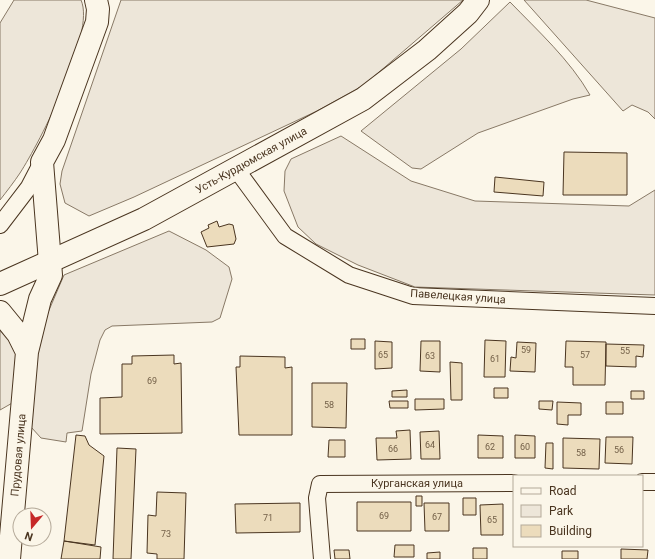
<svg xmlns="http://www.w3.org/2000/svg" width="655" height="559" font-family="Roboto,sans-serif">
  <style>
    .green { fill: #ede6d9; stroke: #887966 }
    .building { fill: #ecdcbc; stroke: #4a3520 }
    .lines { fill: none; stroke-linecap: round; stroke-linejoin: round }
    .street-casing { stroke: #4a3520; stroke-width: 18 }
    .secondary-casing { stroke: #4a3520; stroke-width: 24 }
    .primary-casing { stroke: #4a3520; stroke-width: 24 }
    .street { stroke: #fbf6e9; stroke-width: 16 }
    .secondary { stroke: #fbf6e9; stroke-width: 22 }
    .primary { stroke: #fbf6e9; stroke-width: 22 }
    .labels { text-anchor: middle; stroke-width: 3; stroke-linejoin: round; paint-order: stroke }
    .number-label { font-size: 9px; fill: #725f47 }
    .street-label { font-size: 11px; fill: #4a3520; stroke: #fbf6e9 }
  </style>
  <rect width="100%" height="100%" fill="#fbf6e9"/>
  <!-- green -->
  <path class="green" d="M14,0H81C96,33 40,142 20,173C14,182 7,191 0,200V23Z
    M121,0H463L364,85L317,111L134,197L89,216L65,203L60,184L62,171Z
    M524,0H586L655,18V119L648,112L632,105L623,111Z
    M510,2C538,31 570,60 590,95L573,99L478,133L421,169L412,168L361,131L461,49Z
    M341,136L411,181L475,201L629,206L655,190V295L415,287L358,265L316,244L298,227L284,191L285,171L291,159Z
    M169,231L206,250L229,267L232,279L220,318L212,322L112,326L105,330L100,340L91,374L82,431L67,433L66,442L41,438L31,427L38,336L64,275Z
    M0,324L21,350L14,402L0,410Z"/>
  <!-- building -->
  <path class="building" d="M564,152L627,153V195H563Z
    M495,177L544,182L543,196L494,192Z
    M217,221L219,227L229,224L233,225L236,239L234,244L207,247L201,232L209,228L208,225Z
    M351,339H365V349H351Z
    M485,340L506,341L505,377H484Z
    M375,341L392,342V368L375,369Z
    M421,341H440V372L420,371Z
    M566,341L606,342L605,385H573V367H565Z
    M517,342L536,343L535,372L510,371L511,357L516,358Z
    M606,344L644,345L643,357L636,356V367L606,366Z
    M174,355V364L181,363L182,433L100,434V398L122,397V364H132V356Z
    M240,356L285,357V368L292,367V435H239L236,367H240Z
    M450,362L462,363V400H451Z
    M312,383H347L346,428L312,427Z
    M494,388H508V398H494Z
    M407,390V397H392V391Z
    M631,391H644V399H631Z
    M415,399H444V409L415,410Z
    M389,401H408V408H390Z
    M539,401H553L552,410L539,409Z
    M557,402L581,403V415H568V425L557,424Z
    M606,402H623V414H606Z
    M410,430L411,459L377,460L376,438H397L396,431Z
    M439,431L440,459H421L420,432Z
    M76,435L85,436L89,445L104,456L95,545L64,541Z
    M478,435L503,436V458H478Z
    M515,435L535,436V458H515Z
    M606,437H633L632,464L605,463Z
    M563,438L600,439L599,469L563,468Z
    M329,440H345V457H328Z
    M546,443H553V469L545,468Z
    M117,448L136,449L131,559H113Z
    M157,492L186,493L184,559H157V554L147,553L148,515L156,516Z
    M416,496H422V506H416Z
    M463,498H476V515H463Z
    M357,502H411V531H357Z
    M300,503V532L236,533L235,504Z
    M424,503H449V531H425Z
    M503,504V535H481L480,505Z
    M64,541L101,547L100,559H61Z
    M395,545H414V557H394Z
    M473,548H487V559H473Z
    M621,549L648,550L647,559H621Z
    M334,550H349L350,559H335Z
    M562,551H578V559H562Z
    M440,552V559H427V553Z"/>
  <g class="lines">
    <!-- street casing -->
    <g class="street-casing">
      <path id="street" d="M236,169L285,236L349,275L413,296L655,306
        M0,225L29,187L42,162
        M642,482H655
        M322,559L317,498L320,484L514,483"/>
    </g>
    <!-- secondary casing -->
    <g class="secondary-casing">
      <path id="secondary" d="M0,312L18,334L27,352
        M9,559L27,352L40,299L51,275L42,162L54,140L97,22L98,9L96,0"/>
    </g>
    <!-- primary casing -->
    <g class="primary-casing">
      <path id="primary" d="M0,284L144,219L363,99L427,50L468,13L478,0"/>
    </g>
    <!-- street -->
    <use href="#street" class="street"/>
    <!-- secondary -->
    <use href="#secondary" class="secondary"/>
    <!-- primary -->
    <use href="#primary" class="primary"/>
  </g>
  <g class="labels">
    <!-- number labels -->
    <g class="number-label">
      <text x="526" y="353">59</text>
      <text x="625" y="354">55</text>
      <text x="383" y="358">65</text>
      <text x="585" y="358">57</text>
      <text x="430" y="359">63</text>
      <text x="495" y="362">61</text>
      <text x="152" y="384">69</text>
      <text x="329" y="408">58</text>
      <text x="430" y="448">64</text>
      <text x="490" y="450">62</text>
      <text x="525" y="450">60</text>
      <text x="393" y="452">66</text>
      <text x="619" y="453">56</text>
      <text x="581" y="456">58</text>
      <text x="384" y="519">69</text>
      <text x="437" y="520">67</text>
      <text x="268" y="521">71</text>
      <text x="492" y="523">65</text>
      <text x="166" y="537">73</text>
    </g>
    <!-- street labels -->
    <g class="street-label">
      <text transform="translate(251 160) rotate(-29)" y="4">Усть-Курдюмская улица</text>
      <text transform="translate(458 296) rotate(4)" y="4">Павелецкая улица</text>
      <text transform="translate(18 455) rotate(-85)" y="4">Прудовая улица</text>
      <text x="417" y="487">Курганская улица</text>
    </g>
  </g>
  <!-- legend -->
  <rect x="513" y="475" width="130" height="72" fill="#fbf6e9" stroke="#b4a999"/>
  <rect x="521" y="488" width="20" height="6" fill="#fbf6e9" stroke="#b4a999"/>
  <text x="549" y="495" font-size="12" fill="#4a3520">Road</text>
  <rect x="521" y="505" width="20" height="12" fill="#ede6d9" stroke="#b4a999"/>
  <text x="549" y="515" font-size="12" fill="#4a3520">Park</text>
  <rect x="521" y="525" width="20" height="12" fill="#ecdcbc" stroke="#b4a999"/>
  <text x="549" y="535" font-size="12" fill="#4a3520">Building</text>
  <!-- north arrow -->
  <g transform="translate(32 527) rotate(199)"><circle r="19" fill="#fbf6e9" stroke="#b4a999"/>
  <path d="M0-3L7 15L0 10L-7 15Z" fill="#c62828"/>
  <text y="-6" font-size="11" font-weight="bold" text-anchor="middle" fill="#4a3520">N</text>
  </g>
</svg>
